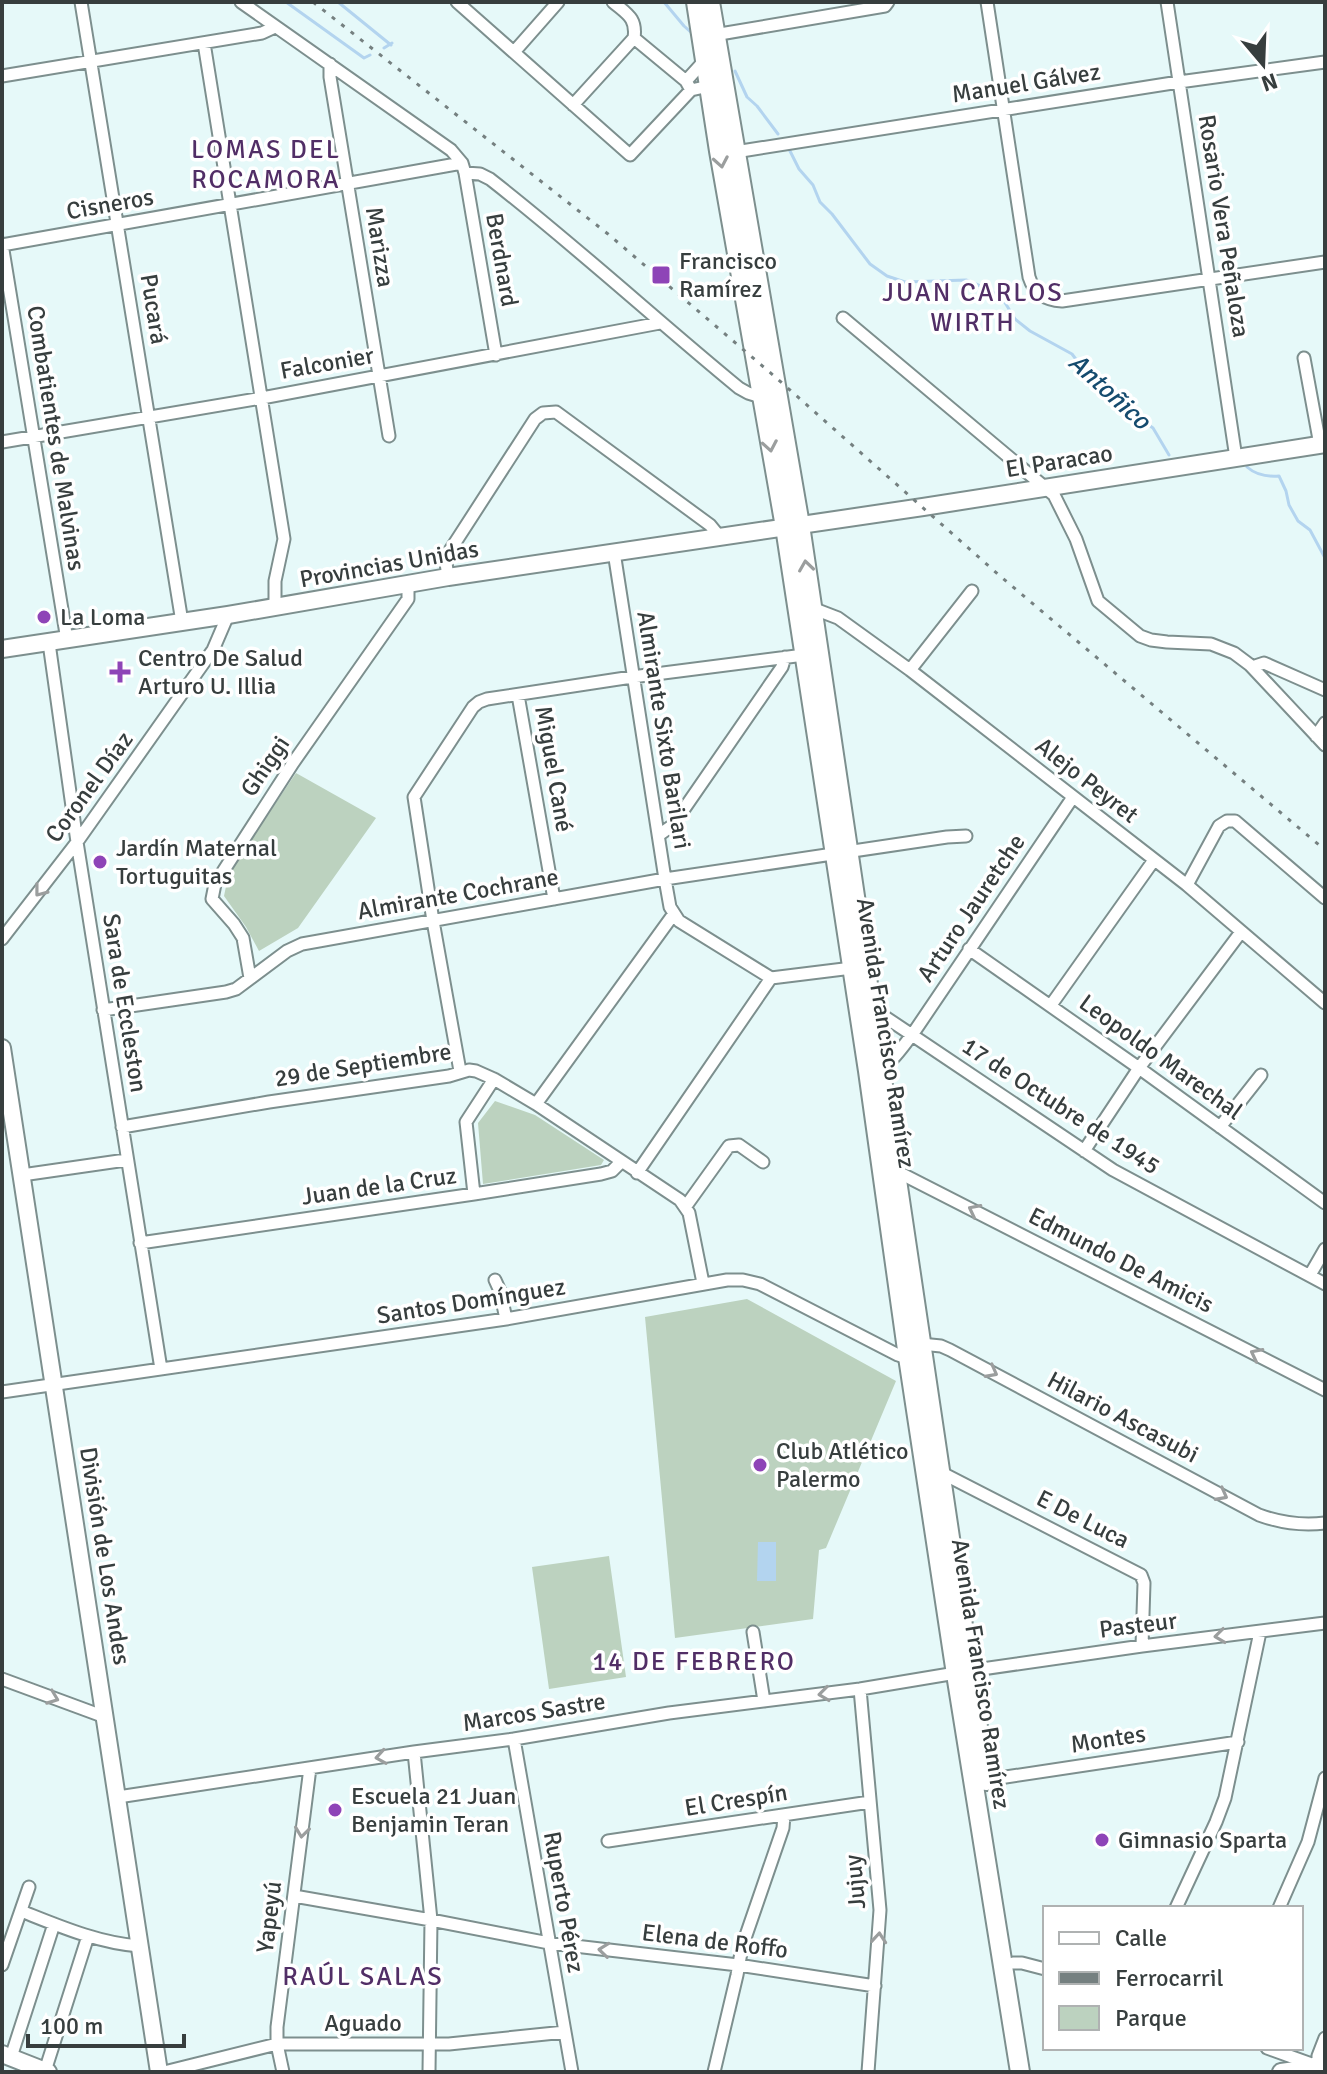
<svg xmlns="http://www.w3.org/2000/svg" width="1327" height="2074" font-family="Signika,sans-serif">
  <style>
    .green { fill: #bcd2bf }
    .water { fill: #b3d4ef }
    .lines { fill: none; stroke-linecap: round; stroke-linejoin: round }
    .stream { stroke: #b3d4ef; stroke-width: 3 }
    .street-casing { stroke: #7d8f8e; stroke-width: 15 }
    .secondary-casing { stroke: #7d8f8e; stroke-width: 20 }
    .primary-casing { stroke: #7d8f8e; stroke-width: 22 }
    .street { stroke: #fff; stroke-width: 11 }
    .secondary { stroke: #fff; stroke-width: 16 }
    .primary { stroke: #fff; stroke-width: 18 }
    .rail { stroke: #758080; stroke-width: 3; stroke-dasharray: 4 8; stroke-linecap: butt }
    .oneway { stroke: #9b9e9e }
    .poi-dot { fill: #8e44b7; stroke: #fff; stroke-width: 3 }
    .labels { text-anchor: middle; stroke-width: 7; stroke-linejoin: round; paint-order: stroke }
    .street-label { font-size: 24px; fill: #373e3e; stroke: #fff }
    .poi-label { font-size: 24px; fill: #373e3e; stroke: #fff; text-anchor: start }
    .neighbourhood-label { font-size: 26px; letter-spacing: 2px; fill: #512e66; stroke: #fff }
    .water-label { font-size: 26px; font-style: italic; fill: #154b6e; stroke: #fff }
  </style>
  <rect width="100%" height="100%" fill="#e6f9f9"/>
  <!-- green -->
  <path class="green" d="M296,773L376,818L298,928L259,951L246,927L224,896L229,872Z
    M495,1101L535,1115L604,1160L601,1165L483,1184L478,1123Z
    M747,1299L896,1381L826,1548L819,1550L813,1619L675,1638L645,1317Z
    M609,1556L626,1677L549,1689L532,1567Z"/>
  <!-- water -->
  <path class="water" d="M758,1542H776V1581H757Z"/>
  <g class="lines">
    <!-- stream -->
    <path class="stream" d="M286,2L364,58L370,55
      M338,2L391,45
      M664,2L684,26L694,35
      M384,48L392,43
      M735,71L747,97L757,106L778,134
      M789,149L799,169L813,185L820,202L832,214L870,264L887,276L905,282L966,280L990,290L1004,301L1015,319L1030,331L1072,354L1090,378L1124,400L1127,410L1153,428L1169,455
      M1247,467C1256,475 1266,477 1279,476L1286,491L1289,505L1298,521L1310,530L1325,558"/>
    <!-- street casing -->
    <g class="street-casing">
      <path id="street" d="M81,2L182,622
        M241,2L451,150L462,163L465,173L480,174L490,179C576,246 655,319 739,388L748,393L761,397
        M457,2L630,155L691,90L709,86
        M613,2C627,14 637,18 634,38L686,81L691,90
        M987,2L1029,277C1034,293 1045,300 1062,301L1325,262
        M1167,2L1236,458
        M714,35L885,6L888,2
        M204,43L284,539L275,581V607
        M514,52L558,2
        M330,64V77L389,436
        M2,76L262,33L275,27
        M686,81L705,60
        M573,105L634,38
        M735,152L1179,82L1325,62
        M465,173L496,355
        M2,244L67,640
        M2,245L462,163
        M843,318L1054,495L1076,539L1098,601L1140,636L1151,640L1167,642L1211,644L1234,653L1250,665L1325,745
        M1304,358L1320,445
        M2,442L262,398L660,323
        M614,552L665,879L670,907L679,921L771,978L852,968
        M448,577L446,563L449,552L535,419L543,413L556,412L710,525L719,536
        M812,608L838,618L910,670L1187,885L1325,1003
        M49,643L77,842L161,1369
        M1252,667L1264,663L1325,690
        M910,670L972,591
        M518,695L554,899
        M1316,736L1325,723
        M659,835L673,825L782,667L785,657
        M1187,885L1219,826L1227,821H1235L1325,898
        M2,939L77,842L205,661L213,650L228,615
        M969,949L1139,1068L1325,1203
        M250,978L243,938L234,924L212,899L215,884L293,763L408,599V585
        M1051,1005L1154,860
        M103,1010L226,992L236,989L287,951L302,944L665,879L947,837L966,836
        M870,1013L882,1015L912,1035L1113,1170L1325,1284
        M879,1069C893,1062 902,1047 912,1035L1073,797
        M460,1071L433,921L414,797L473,707L479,702L487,699L632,677L804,655
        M536,1104L673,915
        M122,1127L269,1102L449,1076L469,1070L476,1071L494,1079L536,1104L680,1200L689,1213L703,1283
        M1220,1127L1261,1075
        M1084,1151L1139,1068L1241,932
        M896,1171L1325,1390
        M637,1173L771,978
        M22,1175L126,1160
        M474,1194L466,1122L494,1079
        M686,1206L729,1146L739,1145L763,1162
        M140,1243L474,1194L601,1174L612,1171L621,1162
        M1310,1275L1325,1249
        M495,1280L500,1291L506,1319
        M919,1346L921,1344L941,1346L950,1350L1259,1515C1281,1523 1301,1526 1325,1523
        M2,1392L506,1319L727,1280H743L760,1284L898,1355L910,1359
        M940,1472L1141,1575L1144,1583L1142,1646
        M753,1632L764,1701
        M2,1679L105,1717
        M860,1689L880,1910L868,2072
        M514,1739L572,2072
        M414,1752L431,1920L429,2072
        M986,1780L1238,1742
        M118,1797L414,1752L514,1739L669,1713L860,1689L968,1671L1142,1646L1325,1623
        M608,1841L870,1802
        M294,1896L431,1920L549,1943L738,1965L875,1986
        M1176,1908L1216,1822L1225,1798L1260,1632
        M1279,1908L1308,1842L1325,1778
        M21,1911C59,1926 98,1943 139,1946
        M1013,1963H1022L1045,1969
        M2,1965L29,1887
        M1267,2048L1317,2066
        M11,2057L54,1924
        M1318,2067V2056L1325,2038
        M45,2071L88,1936
        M164,2072L277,2044H449L565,2032
        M283,2072L277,2044V2027L310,1768
        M714,2072L737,1975L742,1947L783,1828L784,1815"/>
    </g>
    <!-- secondary casing -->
    <g class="secondary-casing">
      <path id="secondary" d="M2,649L228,615L448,577L923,507L1325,444
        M2,1048L159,2072
        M2,2054L48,2072
        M1281,2072L1325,2066"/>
    </g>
    <!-- primary casing -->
    <g class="primary-casing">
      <path id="primary" d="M696,2L719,151L785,527L868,1071L908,1357L956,1674L1020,2072
        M710,2L800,525L986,1781"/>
    </g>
    <!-- street -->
    <use href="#street" class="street"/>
    <!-- secondary -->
    <use href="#secondary" class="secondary"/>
    <!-- primary -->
    <use href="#primary" class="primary"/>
    <!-- rail -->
    <path class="rail" d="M313,2L608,234L773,375L1000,576L1325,850"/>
  </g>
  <!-- one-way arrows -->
  <defs><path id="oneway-chevron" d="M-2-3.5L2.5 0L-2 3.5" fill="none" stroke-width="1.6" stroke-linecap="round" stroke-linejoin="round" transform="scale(2)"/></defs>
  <g class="oneway">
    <use href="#oneway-chevron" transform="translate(721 162) rotate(80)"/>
    <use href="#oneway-chevron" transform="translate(770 446) rotate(80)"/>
    <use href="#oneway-chevron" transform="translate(806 566) rotate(-98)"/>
    <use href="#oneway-chevron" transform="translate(40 891) rotate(128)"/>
    <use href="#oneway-chevron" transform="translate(974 1210) rotate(-153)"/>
    <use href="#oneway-chevron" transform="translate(1256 1354) rotate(-153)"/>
    <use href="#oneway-chevron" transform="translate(992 1372) rotate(28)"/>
    <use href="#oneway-chevron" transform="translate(1222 1495) rotate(28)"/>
    <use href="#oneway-chevron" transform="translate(1220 1636) rotate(173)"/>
    <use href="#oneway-chevron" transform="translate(824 1694) rotate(173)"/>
    <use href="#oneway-chevron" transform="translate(53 1698) rotate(21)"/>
    <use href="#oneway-chevron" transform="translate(381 1757) rotate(171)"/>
    <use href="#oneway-chevron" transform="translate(302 1832) rotate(97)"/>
    <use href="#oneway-chevron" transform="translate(879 1938) rotate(-85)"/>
    <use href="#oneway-chevron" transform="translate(604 1950) rotate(-174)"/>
  </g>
  <!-- markers -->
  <g class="poi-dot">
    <rect x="651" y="265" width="20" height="20" rx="4"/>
    <circle cx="44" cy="617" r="8"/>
    <path d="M116 660h8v8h8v8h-8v8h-8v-8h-8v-8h8z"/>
    <circle cx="100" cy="862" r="8"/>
    <circle cx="760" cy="1465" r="8"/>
    <circle cx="335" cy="1810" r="8"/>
    <circle cx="1102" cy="1840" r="8"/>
  </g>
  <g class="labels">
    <!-- street labels -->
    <g class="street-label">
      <text transform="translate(1026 83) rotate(-9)" y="8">Manuel Gálvez</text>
      <text transform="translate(110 204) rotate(-10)" y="8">Cisneros</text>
      <text transform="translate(1224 226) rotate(81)" y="8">Rosario Vera Peñaloza</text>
      <text transform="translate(380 247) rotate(81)" y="8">Marizza</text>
      <text transform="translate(502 260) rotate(80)" y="8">Berdnard</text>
      <text transform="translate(154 309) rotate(81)" y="8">Pucará</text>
      <text transform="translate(327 363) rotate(-10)" y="8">Falconier</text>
      <text transform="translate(56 438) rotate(81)" y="8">Combatientes de Malvinas</text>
      <text transform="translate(1059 461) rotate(-9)" y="8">El Paracao</text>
      <text transform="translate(389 564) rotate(-10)" y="8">Provincias Unidas</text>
      <text transform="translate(664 730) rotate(81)" y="8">Almirante Sixto Barilari</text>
      <text transform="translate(265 766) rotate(-56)" y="8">Ghiggi</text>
      <text transform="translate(554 769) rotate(80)" y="8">Miguel Cané</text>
      <text transform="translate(1087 780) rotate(38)" y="8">Alejo Peyret</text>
      <text transform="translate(89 787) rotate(-54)" y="8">Coronel Díaz</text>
      <text transform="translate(458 894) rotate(-10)" y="8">Almirante Cochrane</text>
      <text transform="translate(971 908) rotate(-56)" y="8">Arturo Jauretche</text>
      <text transform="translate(125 1003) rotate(81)" y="8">Sara de Eccleston</text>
      <text transform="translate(886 1033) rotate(81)" y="8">Avenida Francisco Ramírez</text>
      <text transform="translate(1161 1057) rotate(36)" y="8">Leopoldo Marechal</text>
      <text transform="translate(363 1065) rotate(-9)" y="8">29 de Septiembre</text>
      <text transform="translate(1061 1106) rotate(33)" y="8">17 de Octubre de 1945</text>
      <text transform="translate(379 1186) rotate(-8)" y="8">Juan de la Cruz</text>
      <text transform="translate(1121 1260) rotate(27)" y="8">Edmundo De Amicis</text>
      <text transform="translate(471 1301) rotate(-9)" y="8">Santos Domínguez</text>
      <text transform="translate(1123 1417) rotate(28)" y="8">Hilario Ascasubi</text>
      <text transform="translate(1083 1519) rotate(27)" y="8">E De Luca</text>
      <text transform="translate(105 1556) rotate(81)" y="8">División de Los Andes</text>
      <text transform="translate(1138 1625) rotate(-7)" y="8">Pasteur</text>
      <text transform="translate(981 1674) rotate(81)" y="8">Avenida Francisco Ramírez</text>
      <text transform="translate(534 1712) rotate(-9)" y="8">Marcos Sastre</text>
      <text transform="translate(1108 1739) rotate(-9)" y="8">Montes</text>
      <text transform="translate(736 1800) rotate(-9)" y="8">El Crespín</text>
      <text transform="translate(855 1882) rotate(-95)" y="8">Jujuy</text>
      <text transform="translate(564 1902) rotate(80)" y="8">Ruperto Pérez</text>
      <text transform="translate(269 1917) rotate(-83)" y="8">Yapeyú</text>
      <text transform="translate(715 1941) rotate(7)" y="8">Elena de Roffo</text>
      <text x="363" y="2031">Aguado</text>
    </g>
    <!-- poi labels -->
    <g class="poi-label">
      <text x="679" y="269">Francisco<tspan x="679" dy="28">Ramírez</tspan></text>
      <text x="60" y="625">La Loma</text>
      <text x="138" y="666">Centro De Salud<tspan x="138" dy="28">Arturo U. Illia</tspan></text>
      <text x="116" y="856">Jardín Maternal<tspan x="116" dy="28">Tortuguitas</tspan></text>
      <text x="776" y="1459">Club Atlético<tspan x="776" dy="28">Palermo</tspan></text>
      <text x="351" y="1804">Escuela 21 Juan<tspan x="351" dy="28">Benjamin Teran</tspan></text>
      <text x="1118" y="1848">Gimnasio Sparta</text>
    </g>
    <!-- neighbourhood labels -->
    <g class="neighbourhood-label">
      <text x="266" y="158">LOMAS DEL<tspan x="266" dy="30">ROCAMORA</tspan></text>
      <text x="973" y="301">JUAN CARLOS<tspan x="973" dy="30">WIRTH</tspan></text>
      <text x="694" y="1670">14 DE FEBRERO</text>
      <text x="363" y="1985">RAÚL SALAS</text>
    </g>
    <!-- water labels -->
    <g class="water-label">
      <text transform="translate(1110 391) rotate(42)" y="9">Antoñico</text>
    </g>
  </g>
  <!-- border -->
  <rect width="1327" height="2074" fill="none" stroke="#373e3e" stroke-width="8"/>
  <!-- legend -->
  <rect x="1043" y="1906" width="260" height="144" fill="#ffffff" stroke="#afb2b2" stroke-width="2"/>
  <rect x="1059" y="1932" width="40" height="12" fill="#ffffff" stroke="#afb2b2" stroke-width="2"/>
  <text x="1115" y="1946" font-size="24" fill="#373e3e">Calle</text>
  <rect x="1059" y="1972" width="40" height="12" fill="#758080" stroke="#afb2b2" stroke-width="2"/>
  <text x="1115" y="1986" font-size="24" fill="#373e3e">Ferrocarril</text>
  <rect x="1059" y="2006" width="40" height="24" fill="#bcd2bf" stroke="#afb2b2" stroke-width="2"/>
  <text x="1115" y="2026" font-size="24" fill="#373e3e">Parque</text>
  <!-- north arrow -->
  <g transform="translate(1263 64) rotate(161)" stroke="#ffffff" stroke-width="6" paint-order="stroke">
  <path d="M0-6L14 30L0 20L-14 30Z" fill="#373e3e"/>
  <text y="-12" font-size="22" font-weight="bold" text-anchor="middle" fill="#373e3e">N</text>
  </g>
  <!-- scale -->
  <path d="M28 2034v12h156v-12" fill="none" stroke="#373e3e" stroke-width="4"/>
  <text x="40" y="2034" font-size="24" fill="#373e3e" stroke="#ffffff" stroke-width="6" paint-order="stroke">100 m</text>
</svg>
